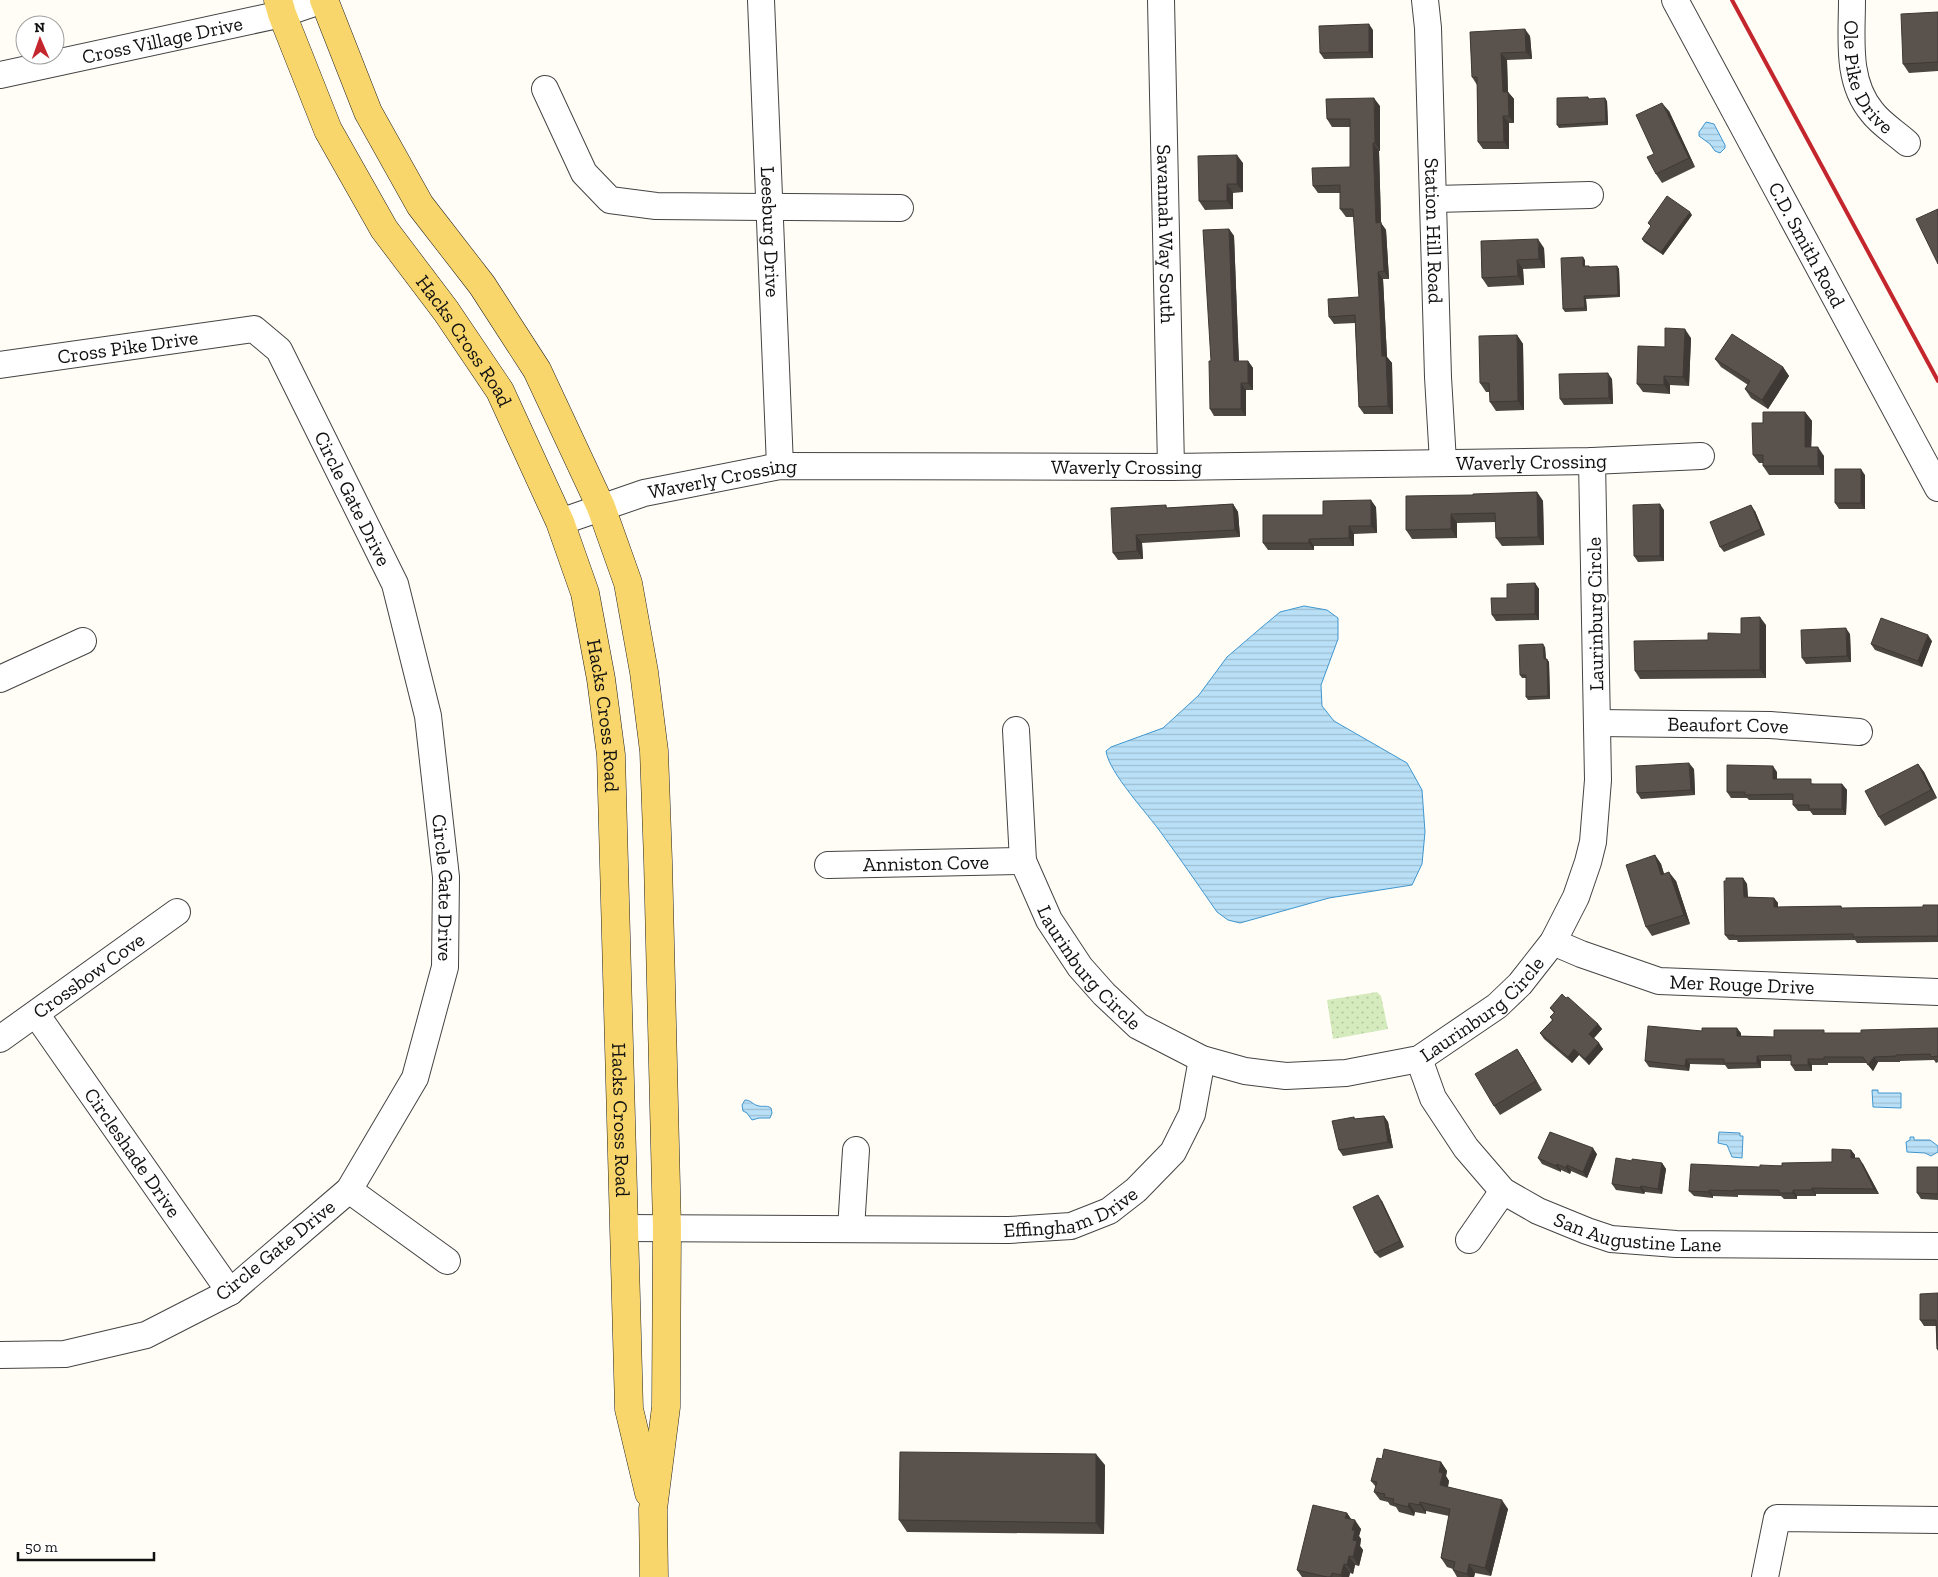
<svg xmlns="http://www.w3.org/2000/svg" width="1938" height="1577" font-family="'Zilla Slab',serif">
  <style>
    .park { fill: url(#park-dots) }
    .water { fill: url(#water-rules); stroke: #3f96cf }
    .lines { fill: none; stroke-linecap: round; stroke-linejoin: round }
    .minor-casing { stroke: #444; stroke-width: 28 }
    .major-casing { stroke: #222; stroke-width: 29 }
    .minor { stroke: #fff; stroke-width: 26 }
    .major { stroke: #f9d66b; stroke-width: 28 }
    .rail { stroke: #c4262e; stroke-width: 4 }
    .wall { fill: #4d4742 }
    .shaded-wall { fill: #3f3936 }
    .building { fill: #5a524d; stroke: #3f3936 }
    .labels { text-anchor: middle; stroke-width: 5; stroke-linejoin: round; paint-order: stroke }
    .street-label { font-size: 20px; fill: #111; stroke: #fff }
  </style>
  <defs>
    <pattern id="park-dots" width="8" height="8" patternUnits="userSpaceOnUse" patternTransform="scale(1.25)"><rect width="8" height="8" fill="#d5ebbd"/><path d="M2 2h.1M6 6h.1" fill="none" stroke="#b6c8a1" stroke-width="1.8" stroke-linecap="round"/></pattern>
    <pattern id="water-rules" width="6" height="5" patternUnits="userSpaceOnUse" patternTransform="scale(1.25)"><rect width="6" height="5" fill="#b9e0f7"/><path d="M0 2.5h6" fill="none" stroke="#9ebfd3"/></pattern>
  </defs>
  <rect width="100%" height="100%" fill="#fffdf5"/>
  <!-- park -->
  <path class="park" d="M1377,992L1381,996L1388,1029L1333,1039L1327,1000Z"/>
  <!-- water -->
  <path class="water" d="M1706,122L1714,124L1725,145V148L1720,153L1715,151L1710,144L1699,136V132Z
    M1304,606L1327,610L1338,618V639L1321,685L1322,706L1334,721L1407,763L1422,790L1425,832L1422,864L1412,885L1329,898L1240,923L1228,920L1217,912C1199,886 1181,860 1162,834C1148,814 1109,773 1106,751L1111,747L1163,728L1199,695L1227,657L1262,627L1280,612Z
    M1872,1090H1878V1093H1901V1108L1873,1107Z
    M745,1100C751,1100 753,1105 759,1106C764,1107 766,1105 771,1108L772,1113L770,1118H759L752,1120L747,1113L743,1111L742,1105Z
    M1719,1132L1740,1133V1136H1743L1742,1158L1732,1157L1727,1145L1718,1143Z
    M1910,1137H1914V1140H1930L1938,1146V1152L1931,1156L1925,1153L1907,1152L1906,1142L1910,1140Z"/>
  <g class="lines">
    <!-- minor casing -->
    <g class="minor-casing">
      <g id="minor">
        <path id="s1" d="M761,0L780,466"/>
        <path id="s2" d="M1161,0L1171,467"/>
        <path id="s3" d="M1425,0L1428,28L1438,377L1443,462"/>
        <path id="s4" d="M1675,0L1938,488"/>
        <path id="s5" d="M1852,0C1852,38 1846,81 1872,112C1881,124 1896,133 1907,143"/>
        <path id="s6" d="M0,75L282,14L323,0"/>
        <path d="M545,89L584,173L610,200L656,206L900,208"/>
        <path d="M1434,199L1590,195"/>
        <path id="s7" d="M0,365L254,329L279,350L395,584L428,716L446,877L445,967L415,1078L349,1190L230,1292L146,1335L65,1354L0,1355"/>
        <path id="s8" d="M560,522L644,493L780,466L1171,467L1592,461L1701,456"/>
        <path d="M0,679L83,641"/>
        <path id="s9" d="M1597,723L1770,725L1859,732"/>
        <path id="s10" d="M1016,730L1023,861L1049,920L1080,967L1104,994L1138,1026L1202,1059L1245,1071L1286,1076L1346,1073L1419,1059L1497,1006L1520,984L1553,942L1576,897L1588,862L1593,842L1598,780L1592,461"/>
        <path id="s11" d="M828,865L1023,861"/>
        <path id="s12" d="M1553,942L1581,954L1659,981L1938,992"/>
        <path id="s13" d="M36,1014L230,1292"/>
        <path id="s14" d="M0,1039L177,912"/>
        <path id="s15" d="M1419,1059L1433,1098L1466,1148L1503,1191L1538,1211L1587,1231L1611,1239L1676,1244L1938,1246"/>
        <path d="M349,1190L447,1261"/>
        <path id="s16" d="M624,1228L1009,1230L1071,1226L1109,1211L1136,1190L1173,1152L1192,1114L1202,1059"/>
        <path d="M851,1229L856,1150"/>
        <path d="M1469,1240L1503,1191"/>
        <path d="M1765,1577L1777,1518L1938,1520"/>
      </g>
    </g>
    <!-- major casing -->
    <g class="major-casing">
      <g id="major">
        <path id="s17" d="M278,0L282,14L328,130L384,229L446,311L500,391L560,522L585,593L601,679L611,755L629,1409L649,1493"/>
        <path d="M324,0L368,112L420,205L482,285L537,370L601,507L628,583L644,672L654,751L658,861L667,1228L666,1407L653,1509L654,1577"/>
      </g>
    </g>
    <!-- minor -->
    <use href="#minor" class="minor"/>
    <!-- major -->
    <use href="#major" class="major"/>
    <!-- rail -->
    <path class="rail" d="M1732,0L1938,381"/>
  </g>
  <!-- wall -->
  <path class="wall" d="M1938,12V71L1909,73L1903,64Z
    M1373,30V58L1324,59L1320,53Z
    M1470,32L1530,36L1532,59L1507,60L1508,92L1514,99V123H1509V149H1483L1478,142L1477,85L1472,77Z
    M1588,97L1589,99L1607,101L1608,125L1559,128L1557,125Z
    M1380,106V151H1379L1381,223L1386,230L1389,279H1383L1387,357L1392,363L1393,414H1364L1359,407L1355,323L1334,324L1329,317L1359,297L1354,217H1346L1340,209V193H1318L1313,186L1350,167V127H1332L1327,119Z
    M1669,111L1695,167L1662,183L1656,174L1654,154Z
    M1243,163V192L1233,193V209L1205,210L1199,201Z
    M1692,215L1663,255L1644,242L1642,239Z
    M1229,229L1234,236L1239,361H1248L1253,368V390H1246V416H1214L1210,409L1211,361Z
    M1481,241L1544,248L1545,268L1523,269L1524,285L1488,287L1482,278Z
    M1585,260V266H1589L1590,267L1617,266L1619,269L1620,297L1586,299L1587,311L1565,312L1563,309Z
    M1517,335L1523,344L1524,410L1496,411L1490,402V392H1486L1480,383Z
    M1691,338L1689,386L1670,385V394L1643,392L1637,384L1665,347Z
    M1715,359L1783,367L1789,376L1768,409L1751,398L1745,389L1748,385L1721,367Z
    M1612,379L1613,404L1564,405L1560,399Z
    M1805,412L1812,421L1811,447L1824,456V475H1769L1763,466V463H1759L1753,455L1763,423Z
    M1865,475V509H1839L1835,503Z
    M1537,492L1543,501L1544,545L1502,546L1496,538V522L1457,523V538L1412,539L1406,530L1473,495Z
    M1233,504L1238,512L1240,537L1142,543L1143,559L1118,560L1113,553L1166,505L1167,508Z
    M1376,507L1377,533L1354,534V546H1314V550H1268L1263,543L1323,515Z
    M1664,510V561L1638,562L1634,556Z
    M1755,511L1765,535L1724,552L1720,547Z
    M1535,583L1539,589V620L1496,621L1492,615L1507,598Z
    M1766,625V678L1640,679L1635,671L1708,640L1741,634Z
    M1850,634L1851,662L1806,664L1802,658Z
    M1932,641L1922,667L1875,650L1871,644Z
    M1545,647L1546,659L1549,662L1550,699L1528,700L1526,697V678H1522L1520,675Z
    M1918,764L1924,772L1937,798L1885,826L1879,817Z
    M1694,769L1695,795L1641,799L1637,793Z
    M1777,772V779L1815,784H1842L1847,790L1846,815H1813L1810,811H1798L1793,805V800H1749L1747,798H1731L1727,792Z
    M1655,855L1661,864L1664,874L1676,881L1690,924L1652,936L1646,927Z
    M1743,878L1747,884L1748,897L1774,898L1778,903V907L1841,906L1842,908L1923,907L1938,905V942L1857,943L1855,940L1738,942L1737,940H1729L1725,935Z
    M1550,1008L1598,1024L1602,1029L1594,1038L1603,1049L1589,1065L1579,1055L1572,1063L1544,1039L1540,1033L1552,1020L1550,1017L1554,1013Z
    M1938,1028V1062L1936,1063L1934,1060L1900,1061V1062H1878L1873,1071L1867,1063H1828V1065H1812V1071H1795L1791,1065V1061H1761V1068L1728,1069L1725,1065L1690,1064L1689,1071L1649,1067L1645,1061L1702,1031L1741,1033V1036L1774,1037L1826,1033H1861Z
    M1517,1049L1542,1090L1500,1115L1494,1106Z
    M1384,1116L1388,1122L1393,1148L1343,1156L1339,1150L1354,1117L1355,1119Z
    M1851,1150L1855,1155V1158L1863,1164L1879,1194H1816V1196H1797V1199H1784L1781,1196L1738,1195V1197L1713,1196V1198L1694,1196L1689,1191L1760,1167L1832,1162Z
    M1597,1154L1587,1178L1571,1171L1570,1174L1561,1170V1172L1542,1164L1538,1158Z
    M1632,1161L1662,1163L1666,1169L1662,1194L1645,1192L1644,1194L1616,1190L1612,1184Z
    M1938,1167V1200L1921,1199L1917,1193Z
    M1382,1201L1404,1247L1380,1258L1375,1253Z
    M1938,1293V1351L1937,1349L1936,1326H1924L1920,1320Z
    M1382,1459L1441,1462L1447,1471L1446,1476L1449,1481L1448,1487L1508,1509L1491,1576L1475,1573L1474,1577H1457L1453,1570V1569L1447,1567L1441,1558L1449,1516L1426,1511V1514L1415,1512L1414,1516L1399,1512L1396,1507L1390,1505L1388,1502L1380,1500L1374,1492L1376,1487L1371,1481Z
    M1105,1465L1104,1534L907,1532L899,1520Z
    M1347,1513L1351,1519L1361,1529L1359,1536L1361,1539L1360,1546L1363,1550L1359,1566L1355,1565L1353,1574L1350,1573L1349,1577H1302L1297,1570Z"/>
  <!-- shaded-wall -->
  <path class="shaded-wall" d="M1369,24L1373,30V58L1369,52Z
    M1525,29L1530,36L1532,59L1526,52Z
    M1501,53L1507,60L1508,99L1503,92Z
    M1508,92L1514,99V123L1509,116Z
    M1374,98L1380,106V151L1375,143Z
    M1605,98L1607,101L1608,125L1606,122Z
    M1662,103L1669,111L1695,167L1689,158Z
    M1503,116L1509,123V149L1504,142Z
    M1373,143L1379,151L1381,223L1386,230L1389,279L1384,271L1376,223Z
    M1237,155L1243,163V192L1237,184Z
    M1227,184L1233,193V209L1227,201Z
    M1690,212L1692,215L1663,255L1661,252Z
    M1229,229L1234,236L1239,368L1234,361Z
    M1538,239L1544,248L1545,268L1539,259Z
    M1583,257L1585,260V269L1583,266Z
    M1517,260L1523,269L1524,285L1518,276Z
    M1617,266L1619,269L1620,297L1618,295Z
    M1378,272L1383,279L1387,357L1392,363L1393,414L1388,406L1382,356Z
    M1584,296L1586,299L1587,311L1585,308Z
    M1685,329L1691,338L1689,386L1683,377Z
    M1517,335L1523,344L1524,410L1518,401Z
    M1248,361L1253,368V390L1248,383Z
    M1783,367L1789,376L1768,409L1762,400Z
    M1608,373L1612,379L1613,404L1609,398Z
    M1664,376L1670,385V394L1664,385Z
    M1241,383L1246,390V416L1241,409Z
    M1805,412L1812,421L1811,456L1805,447Z
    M1818,447L1824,456V475L1818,466Z
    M1861,469L1865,475V509L1861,503Z
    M1537,492L1543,501L1544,545L1538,537Z
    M1371,500L1376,507L1377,533L1371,526Z
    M1233,504L1238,512L1240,537L1235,530Z
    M1660,504L1664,510V561L1660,556Z
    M1751,505L1755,511L1765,535L1761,529Z
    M1451,514L1457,523V538L1451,529Z
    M1349,526L1354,534V546L1349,538Z
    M1136,535L1142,543L1143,559L1137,551Z
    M1309,539L1314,546V550L1309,543Z
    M1535,583L1539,589V620L1535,614Z
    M1760,617L1766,625V678L1760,670Z
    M1846,628L1850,634L1851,662L1847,656Z
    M1928,635L1932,641L1922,667L1918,661Z
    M1543,644L1545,647L1546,662L1544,659Z
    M1547,659L1549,662L1550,699L1548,696Z
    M1689,763L1694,769L1695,795L1691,790Z
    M1918,764L1924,772L1937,798L1931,790Z
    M1773,766L1777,772V785L1773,779Z
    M1842,784L1847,790L1846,815L1842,809Z
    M1655,855L1661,864L1667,883L1661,875Z
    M1669,872L1676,881L1690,924L1684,915Z
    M1743,878L1747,884L1748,903L1744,897Z
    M1774,898L1778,903V913L1774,907Z
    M1598,1024L1602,1029L1593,1039L1589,1034Z
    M1737,1028L1741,1033V1042L1737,1036Z
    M1599,1043L1603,1049L1589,1065L1585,1059Z
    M1517,1049L1523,1058L1542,1090L1536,1081Z
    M1574,1049L1579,1055L1572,1063L1568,1057Z
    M1757,1056L1761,1061V1068L1757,1063Z
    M1874,1057L1878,1062L1873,1071L1868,1065Z
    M1686,1059L1690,1064L1689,1071L1685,1066Z
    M1808,1059L1812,1065V1071L1808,1065Z
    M1384,1116L1388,1122L1393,1148L1388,1142Z
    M1593,1148L1597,1154L1587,1178L1583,1172Z
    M1851,1150L1855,1155V1164L1851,1158Z
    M1859,1158L1863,1164L1879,1194L1874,1189Z
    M1662,1163L1666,1169L1662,1194L1658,1189Z
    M1557,1164L1561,1170V1172L1556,1166Z
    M1567,1165L1571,1171L1570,1174L1566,1168Z
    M1641,1186L1645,1192L1644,1194L1640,1188Z
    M1812,1188L1816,1194V1196L1812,1190Z
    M1709,1190L1713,1196V1198L1709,1192Z
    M1793,1190L1797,1196V1199L1793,1193Z
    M1378,1195L1382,1201L1404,1247L1400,1241Z
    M1096,1454L1105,1465L1104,1534L1096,1523Z
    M1441,1462L1447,1471L1446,1476L1449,1481L1446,1494L1440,1485L1439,1472Z
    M1502,1500L1508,1509L1491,1576L1485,1568Z
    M1420,1502L1426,1511V1514L1420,1505Z
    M1409,1503L1415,1512L1414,1516L1408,1507Z
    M1347,1513L1353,1522L1345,1518Z
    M1355,1520L1361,1529L1359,1536L1361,1539L1360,1546L1363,1550L1359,1566L1353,1557L1352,1530Z
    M1349,1556L1355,1565L1353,1574L1347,1565Z
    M1344,1564L1350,1573L1349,1577H1342L1341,1575Z
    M1469,1564L1475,1573L1474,1577H1469L1467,1574Z"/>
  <!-- building -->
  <path class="building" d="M1938,12V62L1903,64L1901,14Z
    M1369,24V52L1320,53L1319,26Z
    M1525,29L1526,52L1501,53L1503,92H1508L1509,116H1503L1504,142H1478L1477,77H1472L1470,32Z
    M1588,97V99L1605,98L1606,122L1557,125V98Z
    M1374,98L1375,143H1373L1376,223L1381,222L1384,271L1378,272L1382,356H1386L1388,406L1359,407L1355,315L1329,317L1328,299L1359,297L1353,209H1340V185L1313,186L1312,168L1350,167V119H1327L1326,99Z
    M1662,103L1689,158L1656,174L1647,157L1654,154L1636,115Z
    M1237,155V184H1227V201H1199L1198,156Z
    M1667,196L1690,212L1661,252L1642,239L1651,226L1648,223Z
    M1938,209V264L1916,219Z
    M1229,229L1234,361H1248V383H1241V409H1210L1209,361H1211L1203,230Z
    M1538,239L1539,259L1517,260L1518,276L1482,278L1481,241Z
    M1583,257V266H1589V267L1617,266L1618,295L1584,296L1585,308L1563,309L1561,258Z
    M1665,328L1685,329L1683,377L1664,376V385L1637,384L1638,346L1665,347Z
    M1732,334L1783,367L1762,400L1745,389L1750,381L1715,359Z
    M1517,335L1518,401L1490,402L1489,383H1480L1479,336Z
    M1608,373L1609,398L1560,399L1559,374Z
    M1763,412H1805V447H1818V466H1763V455H1753L1752,423H1763Z
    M1835,469H1861V503H1835Z
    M1537,492L1538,537L1496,538L1495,513L1451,514V529L1406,530V496L1473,495V494Z
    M1371,500V526H1349V538L1309,539V543H1263V515H1323V501Z
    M1233,504L1235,530L1136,535L1137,551L1113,553L1111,508L1166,505V508Z
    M1660,504V556H1634L1633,505Z
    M1751,505L1761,529L1720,547L1710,522Z
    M1535,583V614L1492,615L1491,598H1507V584Z
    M1760,617V670L1635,671L1634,641L1708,640V633L1741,634V618Z
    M1881,618L1928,635L1918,661L1871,644Z
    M1846,628L1847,656L1802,658L1801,630Z
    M1543,644L1544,659H1547L1548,696L1526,697V675H1520L1519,645Z
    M1689,763L1691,790L1637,793L1636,766Z
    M1918,764L1931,790L1879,817L1865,791Z
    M1727,765L1773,766V779H1811V784H1842V809H1809V805H1793V794L1745,795V792H1727Z
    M1655,855L1661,875L1669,872L1684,915L1646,927L1626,865Z
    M1726,878H1743L1744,897L1774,898V907L1841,906V908L1923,907V905H1938V936L1853,937V934L1734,936V935H1725L1724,881H1726Z
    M1562,994L1566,998L1568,997L1598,1024L1589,1034L1599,1043L1585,1059L1574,1049L1568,1057L1540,1033L1553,1020L1550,1017L1555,1012L1550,1008Z
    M1648,1026L1702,1031V1028H1737V1036L1774,1037V1030H1824V1033H1861V1030L1938,1028V1056L1931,1057L1930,1054L1896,1055V1056L1874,1057L1868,1065L1863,1057H1824V1059H1808V1065H1791V1055L1757,1056V1063H1724V1059H1686L1685,1066L1645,1061Z
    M1517,1049L1536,1081L1494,1106L1475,1074Z
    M1384,1116L1388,1142L1339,1150L1332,1121L1354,1117V1119Z
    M1550,1132L1593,1148L1583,1172L1567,1165L1566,1168L1557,1164L1556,1166L1538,1158Z
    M1832,1149L1851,1150V1158H1859L1874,1189L1812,1188V1190H1793V1193H1779V1190H1734V1191L1709,1190V1192L1689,1191L1691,1164L1760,1167V1165L1782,1166V1163L1832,1162Z
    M1616,1158L1632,1161V1159L1662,1163L1658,1189L1641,1186L1640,1188L1612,1184Z
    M1917,1167H1938V1194L1917,1193Z
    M1378,1195L1400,1241L1375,1253L1353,1207Z
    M1938,1293V1349H1937L1936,1320H1920V1294Z
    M1384,1449L1441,1462L1439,1472L1443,1473L1440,1485L1502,1500L1485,1568L1469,1564L1467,1574L1453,1570L1455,1562L1441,1558L1450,1509L1420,1502V1505L1409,1503L1408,1507L1393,1503L1394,1499L1384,1497L1385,1494L1374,1492L1377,1482L1371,1481L1377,1458L1382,1459Z
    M900,1452L1096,1454V1523L899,1520Z
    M1313,1505L1347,1513L1345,1518L1355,1520L1352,1530H1355L1353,1540L1357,1541L1353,1557L1349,1556L1347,1565L1344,1564L1341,1575L1332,1573L1331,1577H1327L1297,1570Z"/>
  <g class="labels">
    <!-- street labels -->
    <g class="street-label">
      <text dy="7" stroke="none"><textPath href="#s6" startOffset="166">Cross Village Drive</textPath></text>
      <text dy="7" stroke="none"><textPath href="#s5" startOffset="81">Ole Pike Drive</textPath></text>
      <text dy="7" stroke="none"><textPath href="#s3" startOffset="231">Station Hill Road</textPath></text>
      <text dy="7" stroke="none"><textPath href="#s1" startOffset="232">Leesburg Drive</textPath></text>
      <text dy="7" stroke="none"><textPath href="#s2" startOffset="234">Savannah Way South</textPath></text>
      <text dy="7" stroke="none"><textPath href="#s4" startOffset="278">C.D. Smith Road</textPath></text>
      <text dy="7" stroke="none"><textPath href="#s17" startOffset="391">Hacks Cross Road</textPath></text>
      <text dy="7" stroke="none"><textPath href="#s7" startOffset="129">Cross Pike Drive</textPath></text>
      <text dy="7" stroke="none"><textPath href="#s8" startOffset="979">Waverly Crossing</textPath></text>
      <text dy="7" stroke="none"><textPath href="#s8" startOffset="574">Waverly Crossing</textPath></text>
      <text dy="7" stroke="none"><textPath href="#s8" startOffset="169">Waverly Crossing</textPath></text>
      <text dy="7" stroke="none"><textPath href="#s7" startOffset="455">Circle Gate Drive</textPath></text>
      <text transform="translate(1595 614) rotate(-91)" y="7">Laurinburg Circle</text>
      <text dy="7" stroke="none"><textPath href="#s17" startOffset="796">Hacks Cross Road</textPath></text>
      <text dy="7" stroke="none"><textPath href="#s9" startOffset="131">Beaufort Cove</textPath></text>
      <text dy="7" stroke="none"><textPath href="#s11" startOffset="98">Anniston Cove</textPath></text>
      <text dy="7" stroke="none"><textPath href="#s7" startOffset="859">Circle Gate Drive</textPath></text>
      <text dy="7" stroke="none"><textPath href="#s10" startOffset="258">Laurinburg Circle</textPath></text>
      <text dy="7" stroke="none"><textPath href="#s14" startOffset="109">Crossbow Cove</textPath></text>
      <text dy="7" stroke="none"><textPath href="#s12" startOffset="196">Mer Rouge Drive</textPath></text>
      <text dy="7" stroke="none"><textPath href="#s10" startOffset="708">Laurinburg Circle</textPath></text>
      <text dy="7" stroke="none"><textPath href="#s17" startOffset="1201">Hacks Cross Road</textPath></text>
      <text dy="7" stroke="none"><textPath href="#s13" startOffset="169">Circleshade Drive</textPath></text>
      <text dy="7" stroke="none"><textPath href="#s16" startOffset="450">Effingham Drive</textPath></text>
      <text dy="7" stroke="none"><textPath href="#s15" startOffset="302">San Augustine Lane</textPath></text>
      <text transform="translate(275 1250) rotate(-39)" y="7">Circle Gate Drive</text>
    </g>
  </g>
  <!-- north arrow -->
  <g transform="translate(40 40) rotate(358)"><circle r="24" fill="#ffffff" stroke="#a0a0a0"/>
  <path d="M0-4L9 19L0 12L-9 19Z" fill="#c4262e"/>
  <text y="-8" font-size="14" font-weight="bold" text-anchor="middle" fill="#111111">N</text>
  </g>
  <!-- scale -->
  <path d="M18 1552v8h136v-8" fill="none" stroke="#111111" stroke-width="2.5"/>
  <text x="25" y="1552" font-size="15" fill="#111111" stroke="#ffffff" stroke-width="4" paint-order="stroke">50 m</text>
</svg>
